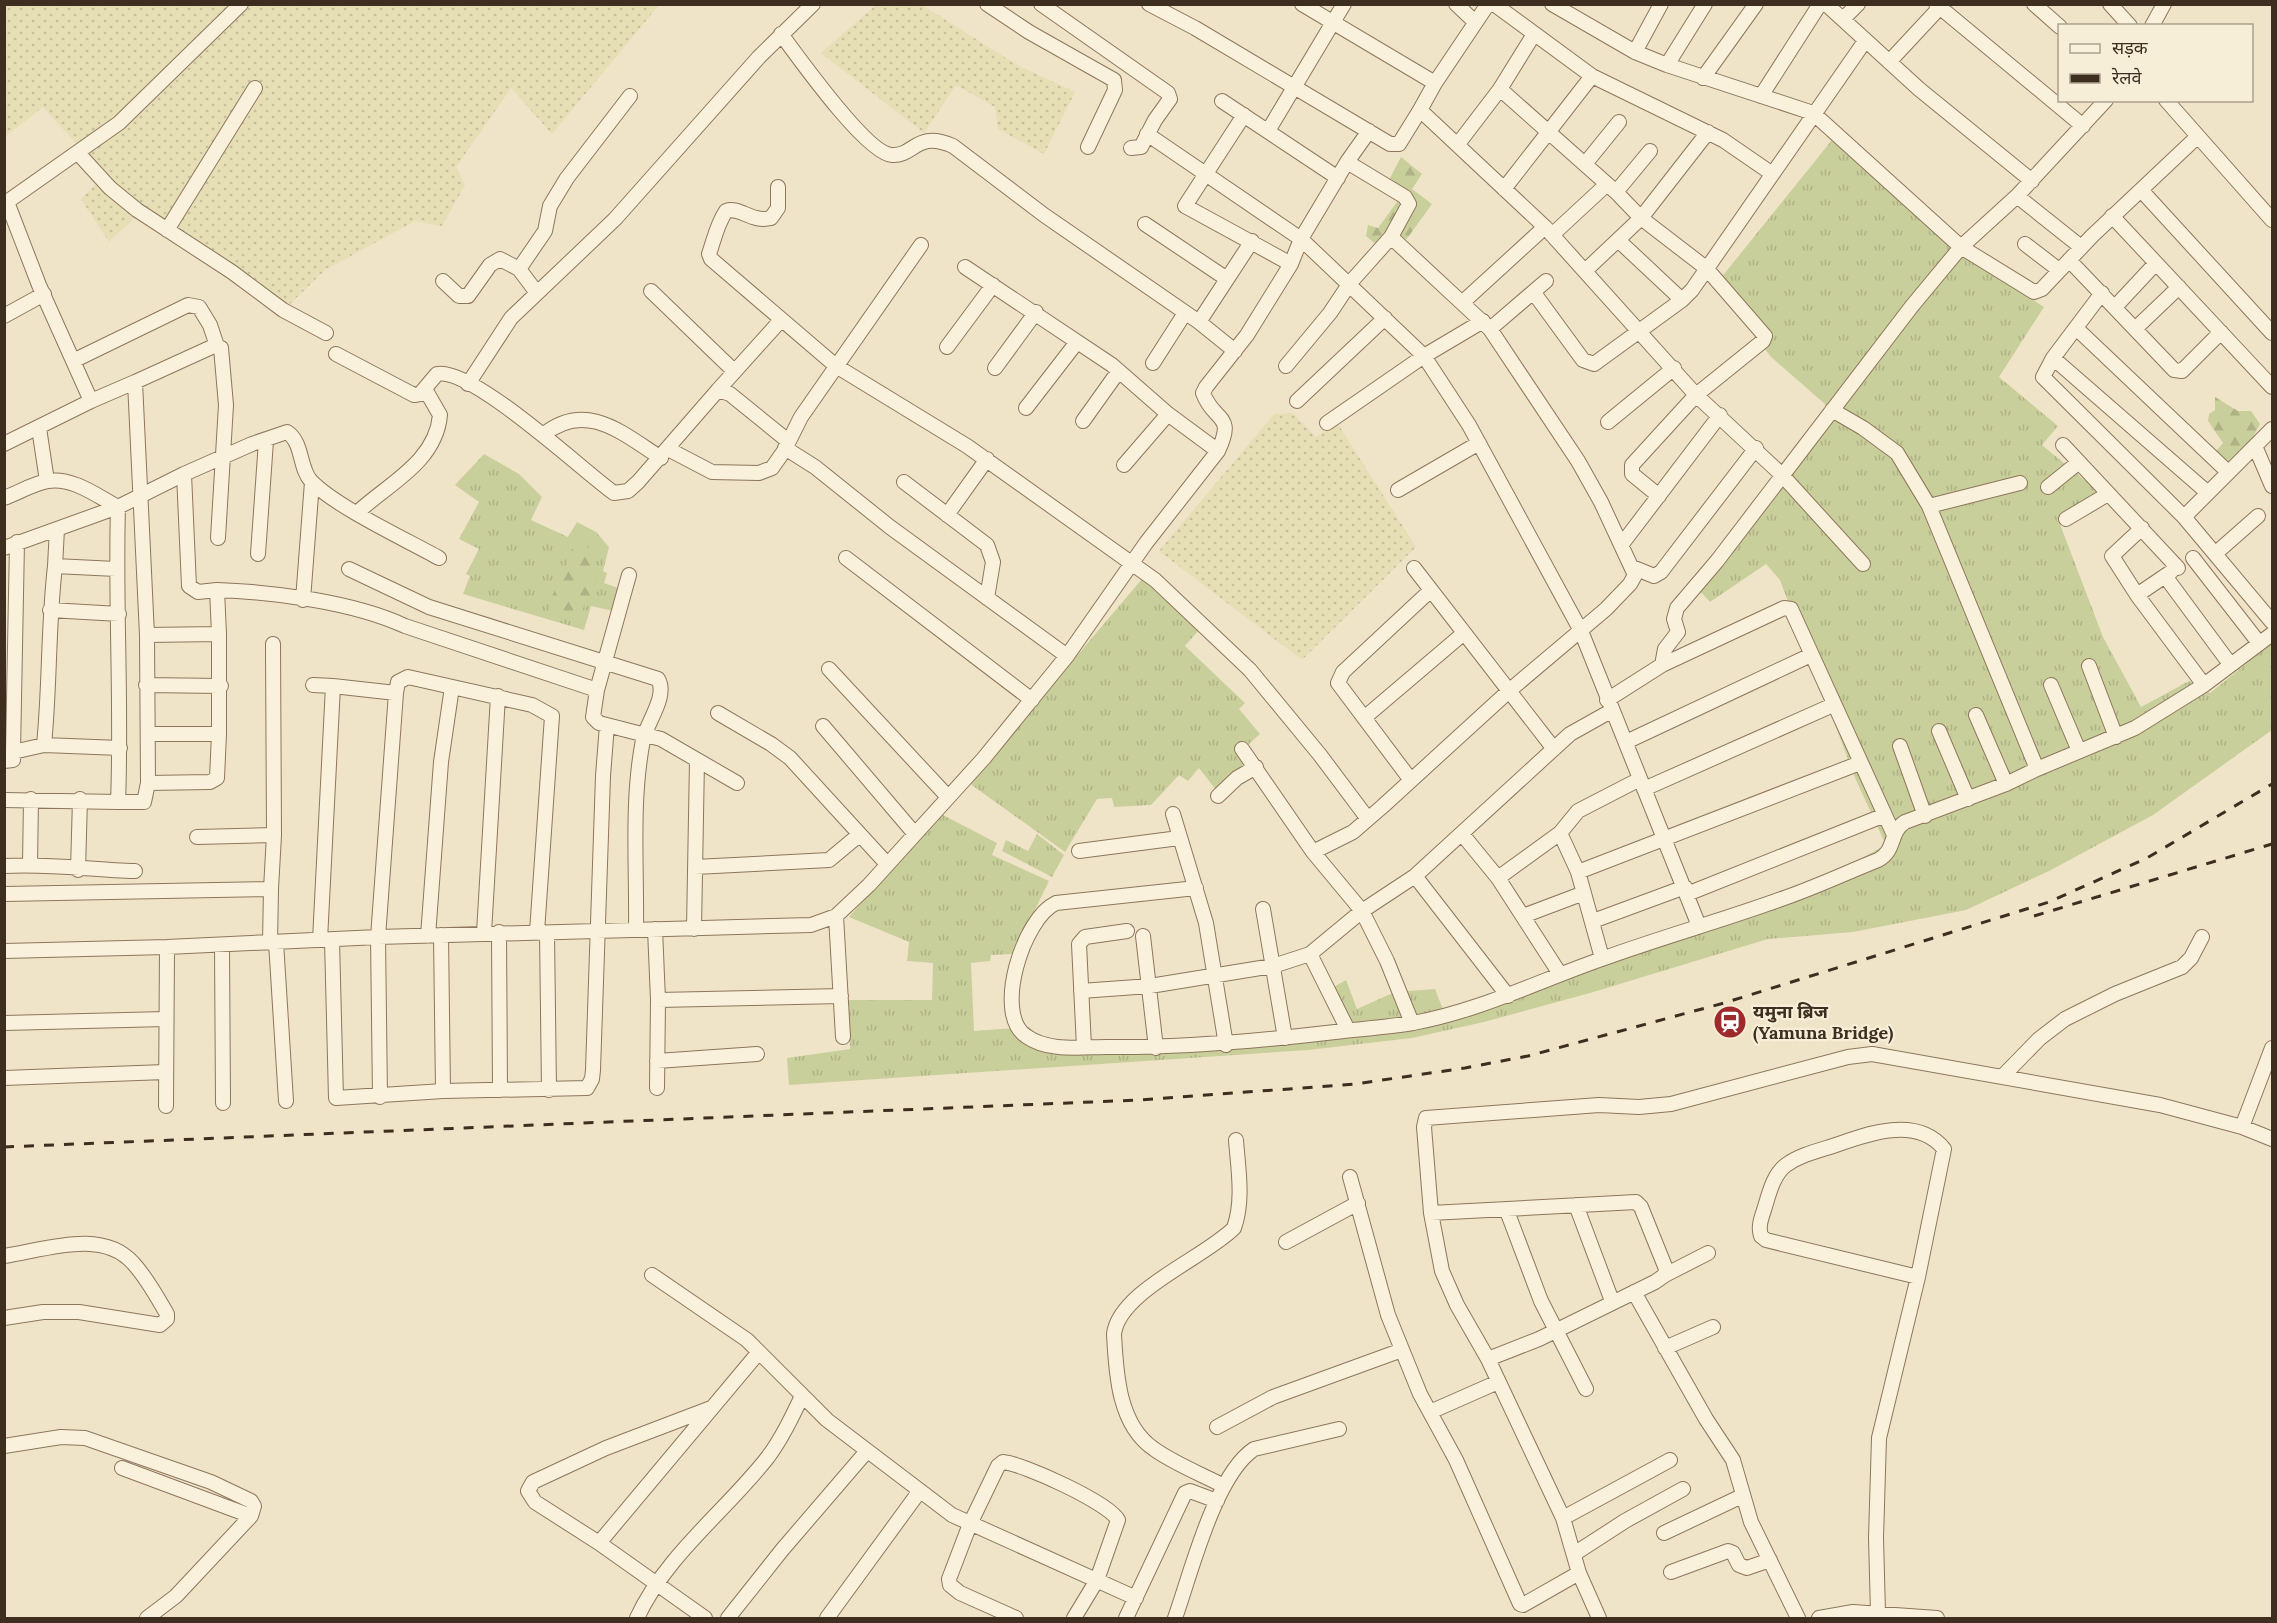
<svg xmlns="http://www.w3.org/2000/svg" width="2277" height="1623" font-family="Lora,'Noto Sans Devanagari',serif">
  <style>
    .farmland { fill: url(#farmland-dots) }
    .grass { fill: url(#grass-tufts) }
    .forest { fill: url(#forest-firs) }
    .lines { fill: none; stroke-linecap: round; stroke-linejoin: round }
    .minor-casing { stroke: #8d765c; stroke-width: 16 }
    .minor { stroke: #faf1dc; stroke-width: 14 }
    .rail { stroke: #3d2e20; stroke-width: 3; stroke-dasharray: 10 10; stroke-linecap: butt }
    .labels { text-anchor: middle; stroke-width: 4.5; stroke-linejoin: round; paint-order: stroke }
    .poi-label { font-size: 18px; font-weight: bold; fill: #3d2e20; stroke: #f7eed8; text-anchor: start }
  </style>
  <defs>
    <pattern id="farmland-dots" width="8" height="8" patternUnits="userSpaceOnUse" patternTransform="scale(1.5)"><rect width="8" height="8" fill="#e6deb5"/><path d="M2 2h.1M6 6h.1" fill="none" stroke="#c6bf9b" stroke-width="1.8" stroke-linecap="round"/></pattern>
    <pattern id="grass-tufts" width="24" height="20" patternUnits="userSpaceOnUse" patternTransform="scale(1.5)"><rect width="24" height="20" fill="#c9cf9b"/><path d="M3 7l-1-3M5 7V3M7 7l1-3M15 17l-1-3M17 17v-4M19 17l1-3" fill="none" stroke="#aeb285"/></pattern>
    <pattern id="forest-firs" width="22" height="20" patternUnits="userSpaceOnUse" patternTransform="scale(1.5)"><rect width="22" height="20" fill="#c9cf9b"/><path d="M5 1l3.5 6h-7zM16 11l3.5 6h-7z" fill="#aeb285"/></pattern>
  </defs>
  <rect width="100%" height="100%" fill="#f0e4c8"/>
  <!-- farmland -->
  <path class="farmland" d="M877,4L922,5L1017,65L1075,92L1044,154L998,129L995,107L956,85L924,133L821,53Z
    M5,5H659L552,134L511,88L456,167L465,185L442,226L415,221L325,270L288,306L144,209L109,242L81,199L105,175L43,107L5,137Z
    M1293,413L1316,437L1338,424L1416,547L1302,660L1159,551L1274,414Z"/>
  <!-- grass -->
  <path class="grass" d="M1832,140L1948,245L2044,307L1999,377L2058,426L2042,445L2099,492L2058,519L2103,637L2141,707L2189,681L2210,693L2272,643V730L2153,815L2049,871L1966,910L1853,932L1768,939L1590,993L1484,1022L1412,1038L1308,1050L789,1085L787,1058L850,1049L849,1000H932L933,963L907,961L909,942L849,917L939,813L997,843L992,855L1049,881L1025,930H1021L1014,954L991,955L990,961L971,963L974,1031L1029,1027L1045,1041L1150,1045L1338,1027L1325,992L1346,980L1357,1009L1395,992L1435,989L1444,1012L1786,894L1848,868L1856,861L1886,845L1856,780L1780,580L1766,564L1710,602L1697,588L1831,421L1826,405L1771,357L1716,284Z
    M484,454L519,474L542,497L531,520L568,537L577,522L596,532L609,547L603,571L607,573L604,583L621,589L613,611L591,606L584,630L463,594L470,576L466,574L479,549L459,539L479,502L455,485Z
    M1142,579L1198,631L1185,646L1245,703L1239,709L1260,734L1238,754L1248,766L1216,790L1199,768L1188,781L1179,775L1151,805L1114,807L1112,798L1097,799L1065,852L969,783Z
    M1037,834L1064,855L1052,877L1002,851L1006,840L1028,851Z"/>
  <!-- forest -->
  <path class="forest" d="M1401,157L1422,174L1412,189L1432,204L1406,240L1391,230L1378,246L1366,236L1368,225L1378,228L1397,202L1399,188L1389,180Z
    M2215,397L2238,411H2251L2260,424L2253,437L2226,463L2215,452L2223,443L2208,421L2209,414L2215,410Z
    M582,540L596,558L593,568L600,589L585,603L581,615L569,621L550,611C551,594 555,586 567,573V554Z"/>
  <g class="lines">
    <!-- minor casing -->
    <g class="minor-casing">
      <path id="minor" d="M987,4L1029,32L1114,80L1115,90L1088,147
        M1041,4L1168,93L1170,99L1155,120L1141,147L1131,148
        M1149,4L1195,28L1390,144H1399L1420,110L1545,227L1696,395L1781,474L1863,564
        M1302,4L1435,83
        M1456,4L1475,22
        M1494,4L1592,76L1723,140L1771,173
        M1552,4L1635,52L1667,65L1813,113L1961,247L2034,292L2042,289L2092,236L2197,137
        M1826,4L1919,89L2032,181
        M1936,4L2083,126
        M2034,4L2060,27
        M2110,4L2130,26
        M1843,19L1858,4
        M2152,26L2164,4
        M781,34C798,57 867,154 892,155C915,156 916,130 953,146L1044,215L1199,322L1235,351
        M1635,52L1661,4
        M1889,62L1943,4
        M1667,65L1705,4
        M1703,78L1756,4
        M1500,89L1616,192L1641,218L1706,268L1765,336L1763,341L1696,395L1632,465V474L1659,496
        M1761,96L1820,4
        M2166,100L2272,220
        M1222,101L1338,178
        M1420,110L1435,83L1488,4
        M1244,115L1185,206L1291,264
        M1268,131L1344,4
        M1147,134L1301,239L1424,356L1469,425L1581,631L1699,926
        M1458,144L1500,89L1534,34
        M78,153L110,188L137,210L232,272L283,310L326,333
        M1585,164L1619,122
        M778,187V208L771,218C751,223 740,206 726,211C717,224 714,240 709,254L711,259L836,366L967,446L1155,580L1250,670L1320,755L1368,819
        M1504,189L1592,76
        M2141,190L2272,333
        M1616,192L1650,151
        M2017,196L2081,247
        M7,202L39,285L91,401L135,382L147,635
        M4,204L119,123L241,4
        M2112,216L2272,387
        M1145,224L1227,279
        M167,230L255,88
        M1552,235L1607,184
        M1618,240L1682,300
        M2025,244L2059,270
        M2069,260L2174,370L2182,371L2221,332
        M965,267L1112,365L1168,414L1218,451
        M519,269L545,231L550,206L567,178L630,96
        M1585,271L1641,218L1708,132
        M443,281L459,296H468L490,265L500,259L519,269L537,293
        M651,291L734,371
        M1534,293L1583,360L1594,364L1682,300L1692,290L1865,41
        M2102,293L2053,358L2043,377L2184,517L2272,622
        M1463,302L1545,227
        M2115,307L2156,263
        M4,316L44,294
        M1199,322L1252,241
        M2076,328L2228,472
        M2136,328L2179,287
        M1490,329L1546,281
        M947,347L993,285
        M336,354L414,395L420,394L437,374C471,366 583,471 614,493L628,491L638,482L718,390L730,394L788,441
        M2053,358L2208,493
        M75,360L188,305L199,307L210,325L217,346
        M1153,363L1185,313
        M1286,366L1330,313L1350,283L1391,237L1409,204L1405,197L1347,162
        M995,368L1036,312
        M135,382L214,346L221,348L226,405L218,538
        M468,384L511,318L615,219L759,57L813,4
        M718,390L781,320
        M1297,401L1385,318
        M1026,408L1077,342
        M1832,410L1863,428L1897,453L1929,506L2037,769
        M1083,421L1118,372
        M1608,422L1674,368
        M1327,423L1424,356L1483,321
        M39,428L47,481
        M543,435C586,400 622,433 661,458
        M4,444L91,401
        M2063,445L2178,568
        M2255,446L2272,486
        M785,448L815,467L890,527L1067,656
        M668,449L712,472L759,473L772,468L784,451L801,417L921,245
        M1124,465L1168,414
        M184,474L189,586L198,592L217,590
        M904,482L987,545L993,562L987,598
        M2048,487L2079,462
        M1398,490L1479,443
        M4,498C18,493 34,483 48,481C73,477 97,496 118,507C115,605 122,704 118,802L4,800
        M1929,506L2020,483
        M358,512C388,484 436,462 440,415L425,389
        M947,515L987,459
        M2184,517L2272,429
        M2066,519L2108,494
        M2142,528L2112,556L2137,595L2204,685
        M1622,544L1720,415
        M4,548L118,507L184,474L252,444L287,432C303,442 299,468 311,481C336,507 405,539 439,558
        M2216,553L2258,516
        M258,554L266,441
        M846,558L1032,700
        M2193,558L2259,643
        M55,566L57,529
        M1632,567L1654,576L1661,572L1756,448
        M1414,568L1554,749
        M116,569L55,566C48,626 50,685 44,745L120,748
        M349,569L429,607L658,679C668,696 647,722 643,740C631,801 637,867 636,929
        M629,575L597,690L593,717L599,723L661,739L737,783
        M2165,576L2230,664
        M2137,595L2171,572
        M303,600L312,482
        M50,610L119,614
        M219,634V734
        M273,644L274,835
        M1662,665L1665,649L1678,632L1674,619L1677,608L1717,561L1912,306L1961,247L2017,196L2106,100
        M2089,666L2116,737
        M829,669L948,797
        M146,685L221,686
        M313,685L333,686
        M2051,685L2079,751
        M1607,700L1662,665L1784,608L1791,609L1894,835
        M718,713L771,744L790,758L887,864
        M1976,715L2006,784
        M1364,718L1464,633
        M823,726L914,833
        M1939,731L1968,799
        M1626,742L1811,655
        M1900,746L1925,816
        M1242,749L1313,852L1362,911L1387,961L1412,1023
        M13,752L17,542
        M4,761L13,760V752L44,745
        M1410,779L1338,683L1343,672L1431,590
        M148,783L147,635L219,634L217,590C275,592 353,602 405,626L597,690
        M1644,789L1833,705
        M1218,796L1237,778L1256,767
        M118,802H144L148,783L210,782L217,778L219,734H148
        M1173,814L1206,923L1226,1045
        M1462,834L1498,878L1560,974
        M197,837L274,835L271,889
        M1079,851L1179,838
        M1313,852L1353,832L1383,806L1510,690L1606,609L1630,584L1635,575L1601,502L1578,461L1490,329L1391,237
        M30,865L31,799
        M4,866C48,863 92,870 135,871
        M695,867L829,860L859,835
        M78,870L80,799
        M1578,872L1860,763
        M1415,876L1508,996
        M1498,878L1560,833
        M1196,888L1056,903C1023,918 993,1014 1026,1036C1048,1052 1081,1047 1107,1047C1184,1048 1259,1041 1335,1032C1361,1029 1387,1027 1413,1023C1478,1011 1537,982 1599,960C1661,937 1725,920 1787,897C1818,886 1848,872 1878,860C1896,851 1889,832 1905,822L2006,784L2037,769L2135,728L2204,685L2272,634
        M4,894L271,889L270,943
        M1687,894L1885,815
        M1263,909L1285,1038
        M836,916L843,1037
        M1523,916L1584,893
        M1593,921L1685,887
        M655,929L658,1000L657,1088
        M694,929L697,760
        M499,932L500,1090
        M484,933L498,696
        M547,933L549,1090
        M441,935L443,1091
        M428,936L441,762L452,687
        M1143,936L1156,1048
        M320,940L333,686L396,693
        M332,940L336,1098L443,1091L587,1088L592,1079L593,1070L603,776L607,725
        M276,942L286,1101
        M222,945L223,1103
        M4,951L167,947L378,937L396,693L398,682L408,677L532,705L552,716L537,932
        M1310,954L1348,1030
        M1602,958L1578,872L1560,833L1578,811L1640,779
        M1081,991L1150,986L1273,966L1310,954L1362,911L1415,876L1570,734L1611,711
        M658,1000L841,996
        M4,1023L166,1019
        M1084,1047L1079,944L1085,937L1127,931
        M657,1061L757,1054
        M2002,1077L2039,1039L2065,1019L2115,994L2182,967L2191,958L2202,937
        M4,1078L165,1072
        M380,1097L378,937L811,925L836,916L869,885L984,758L1067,656L1146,543L1218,451C1236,413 1214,423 1203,393L1206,387L1247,335L1291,264L1301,239L1347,162L1369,131
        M166,1106L167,947
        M2242,1127L2272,1048
        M1350,1177L1388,1315L1420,1394L1456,1460L1520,1604L1523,1605L1579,1573
        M1576,1205L1612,1301
        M1507,1211L1541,1301L1586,1389
        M1431,1213L1636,1202L1641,1207L1666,1269L1665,1275L1655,1282L1539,1339L1488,1359
        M1286,1242L1358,1203
        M4,1256C45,1250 102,1228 133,1263C147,1278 157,1297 167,1314V1319L160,1325L79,1312H43L4,1318
        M652,1275L747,1340L827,1420L952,1515L1136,1598
        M1665,1275L1708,1253
        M1634,1292L1706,1419L1733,1460L1751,1522L1798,1618
        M1665,1348L1713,1327
        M1430,1412L1498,1382
        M1217,1427L1273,1397L1402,1350
        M4,1446L61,1437L85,1438L211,1482L251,1501L254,1506L251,1516L176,1596L147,1618
        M122,1468L251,1516
        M1224,1486C1201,1474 1175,1464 1154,1449C1118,1425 1116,1372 1114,1334C1119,1291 1206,1257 1234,1228C1244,1200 1238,1168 1236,1140
        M1563,1518L1670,1460
        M1664,1533L1742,1496
        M599,1543L759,1352
        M1574,1554L1625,1521L1683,1489
        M1671,1572L1728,1551L1733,1553L1739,1565L1747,1568L1770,1560
        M1878,1613L1876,1538L1879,1438L1918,1277L1944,1149C1917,1115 1866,1134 1833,1146C1817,1151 1800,1155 1786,1165C1773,1175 1769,1194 1764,1210C1761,1219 1758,1227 1761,1236L1766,1240L1918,1277
        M637,1618C666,1555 726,1511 768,1457C782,1438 792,1417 802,1396
        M705,1618L599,1543L535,1502L528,1491L533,1482L606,1448L711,1408
        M728,1618L782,1550L867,1451
        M827,1618L919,1492
        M1016,1618L960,1593L950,1585L949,1579L970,1524L998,1466L1003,1462C1024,1464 1109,1503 1118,1520L1097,1580L1074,1618
        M1126,1618L1185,1493L1190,1491L1217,1501
        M1175,1618C1191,1573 1215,1475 1254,1449L1339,1429
        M1599,1618L1579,1573L1563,1518L1488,1359L1457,1305L1442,1271L1431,1213L1424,1127L1426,1118L1599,1105L1639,1107L1671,1104L1848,1057L1872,1054L2160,1105L2242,1127L2272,1139
        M1819,1618L1853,1612L1937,1618"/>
    </g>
    <!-- minor -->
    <use href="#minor" class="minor"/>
    <!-- rail -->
    <path class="rail" d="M2034,916L2272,844
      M4,1147L1140,1100L1355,1084L1465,1068L1528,1056L1724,1003L2049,902L2147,858L2272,784"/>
  </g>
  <!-- icons -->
  <defs>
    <g id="station-disc" transform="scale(1.725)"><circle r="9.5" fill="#9e2a2b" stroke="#f7eed8"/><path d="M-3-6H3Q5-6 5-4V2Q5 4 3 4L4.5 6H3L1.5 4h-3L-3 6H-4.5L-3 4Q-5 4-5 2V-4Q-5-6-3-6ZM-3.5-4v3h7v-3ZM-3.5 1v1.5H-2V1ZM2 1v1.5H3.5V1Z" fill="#fff"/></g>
  </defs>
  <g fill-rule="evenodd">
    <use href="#station-disc" x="1730" y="1022"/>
  </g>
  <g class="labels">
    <!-- poi labels -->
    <g class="poi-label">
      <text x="1753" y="1018">यमुना ब्रिज<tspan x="1753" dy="21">(Yamuna Bridge)</tspan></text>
    </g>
  </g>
  <!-- border -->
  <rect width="2277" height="1623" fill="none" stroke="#3d2e20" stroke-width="12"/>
  <!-- legend -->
  <rect x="2058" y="24" width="195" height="78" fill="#f7eed8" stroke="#ada18e" stroke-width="1.5"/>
  <rect x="2070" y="44" width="30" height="9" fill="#faf1dc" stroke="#ada18e" stroke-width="1.5"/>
  <text x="2112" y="54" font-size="18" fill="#3d2e20">सड़क</text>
  <rect x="2070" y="74" width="30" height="9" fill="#3d2e20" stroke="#ada18e" stroke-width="1.5"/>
  <text x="2112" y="84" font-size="18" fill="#3d2e20">रेलवे</text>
</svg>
